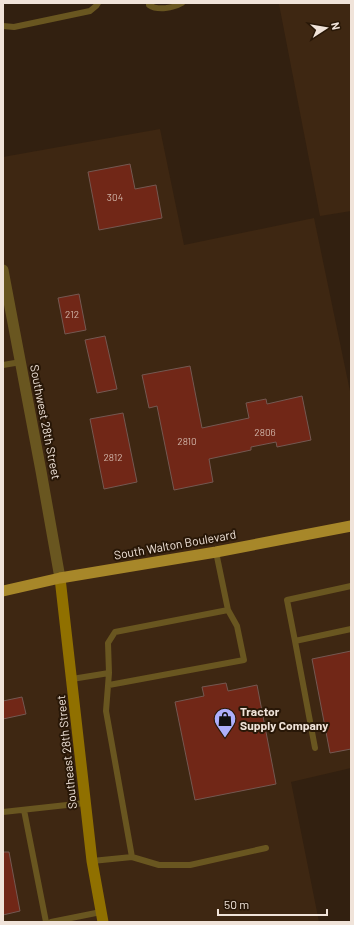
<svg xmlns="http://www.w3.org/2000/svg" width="354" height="925" font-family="Barlow,sans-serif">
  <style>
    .built { fill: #3e2712 }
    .building { fill: #712717; stroke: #745851 }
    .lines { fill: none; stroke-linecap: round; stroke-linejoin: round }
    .service { stroke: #695620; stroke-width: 6 }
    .tertiary { stroke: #695620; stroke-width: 11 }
    .secondary { stroke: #907000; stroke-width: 11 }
    .primary { stroke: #a78729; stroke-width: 11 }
    .labels { text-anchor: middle; stroke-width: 4; stroke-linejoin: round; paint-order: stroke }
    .number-label { font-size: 10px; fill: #d0b4a8 }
    .street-label { font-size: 12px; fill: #f0e3d9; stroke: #281707 }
    .poi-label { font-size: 12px; font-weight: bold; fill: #f0e3d9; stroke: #281707; text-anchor: start }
  </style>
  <rect width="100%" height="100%" fill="#322010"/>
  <!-- built -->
  <path class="built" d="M283,3H351V211L320,216L279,4Z
    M160,129L184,245L314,218L351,396V768L291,782L319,922H3V157Z"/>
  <!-- building -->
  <path class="building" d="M130,164L135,189L156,185L162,218L99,230L88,172Z
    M79,294L86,330L65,334L58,298Z
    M105,336L117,389L97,393L85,340Z
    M190,366L202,428L249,418L246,403L266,399L267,404L302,396L311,440L277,447L276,442L251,447V450L209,459L213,482L174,490L157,406L149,408L142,375Z
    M123,413L137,482L104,489L90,419Z
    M351,651V749L330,753L312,659Z
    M226,683L228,691L257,685L276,784L195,800L175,702L204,696L202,687Z
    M22,697L26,714L3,719V701Z
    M3,852H9L20,911L3,915Z"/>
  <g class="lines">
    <!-- service -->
    <path class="service" d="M149,3V5C158,11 173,8 182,3
      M3,26L14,27L90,11L96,6L98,3
      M3,365L21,362
      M295,641L287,600L351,586
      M109,673L106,711L132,857L159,865H190L266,848
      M72,679L109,673L108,643L115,632L228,610
      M109,685L244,660L237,626L228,610L216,552
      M315,748L295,641L351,629
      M24,810L46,922
      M3,812L85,803
      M92,861L132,857
      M51,922L101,912"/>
    <!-- tertiary -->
    <path class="tertiary" d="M3,270L41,471L60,578"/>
    <!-- secondary -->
    <path class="secondary" d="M60,578L92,861L103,922"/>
    <!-- primary -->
    <path class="primary" d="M3,591L60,578L216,552L351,526"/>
  </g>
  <!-- icons -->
  <defs>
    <g id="shop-pin" transform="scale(1.15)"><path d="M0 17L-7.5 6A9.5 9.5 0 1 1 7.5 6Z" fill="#adaffb" stroke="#281707"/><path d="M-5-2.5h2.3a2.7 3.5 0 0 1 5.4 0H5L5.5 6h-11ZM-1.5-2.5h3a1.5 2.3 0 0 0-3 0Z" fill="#111"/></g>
  </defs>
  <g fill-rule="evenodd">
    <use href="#shop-pin" x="225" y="719"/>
  </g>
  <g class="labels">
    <!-- number labels -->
    <g class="number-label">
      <text x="115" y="201">304</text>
      <text x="72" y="318">212</text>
      <text x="265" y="436">2806</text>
      <text x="187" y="445">2810</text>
      <text x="113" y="461">2812</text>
    </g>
    <!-- street labels -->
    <g class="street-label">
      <text transform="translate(45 422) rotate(79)" y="4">Southwest 28th Street</text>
      <text transform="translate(175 545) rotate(-10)" y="4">South Walton Boulevard</text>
      <text transform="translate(67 752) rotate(-96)" y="4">Southeast 28th Street</text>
    </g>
    <!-- poi labels -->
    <g class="poi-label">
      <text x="240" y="716">Tractor<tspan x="240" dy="14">Supply Company</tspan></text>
    </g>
  </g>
  <!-- border -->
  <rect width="354" height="925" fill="none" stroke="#f0e3d9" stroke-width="8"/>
  <!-- north arrow -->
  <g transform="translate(326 28) rotate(78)" stroke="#281707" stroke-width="3" paint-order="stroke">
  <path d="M0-3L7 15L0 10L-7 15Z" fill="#f0e3d9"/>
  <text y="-6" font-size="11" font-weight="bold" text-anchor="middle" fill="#f0e3d9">N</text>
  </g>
  <!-- scale -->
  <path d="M218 909v6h109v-6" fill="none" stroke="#f0e3d9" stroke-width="2"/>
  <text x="224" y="909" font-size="12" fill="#f0e3d9" stroke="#281707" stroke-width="3" paint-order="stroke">50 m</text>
</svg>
